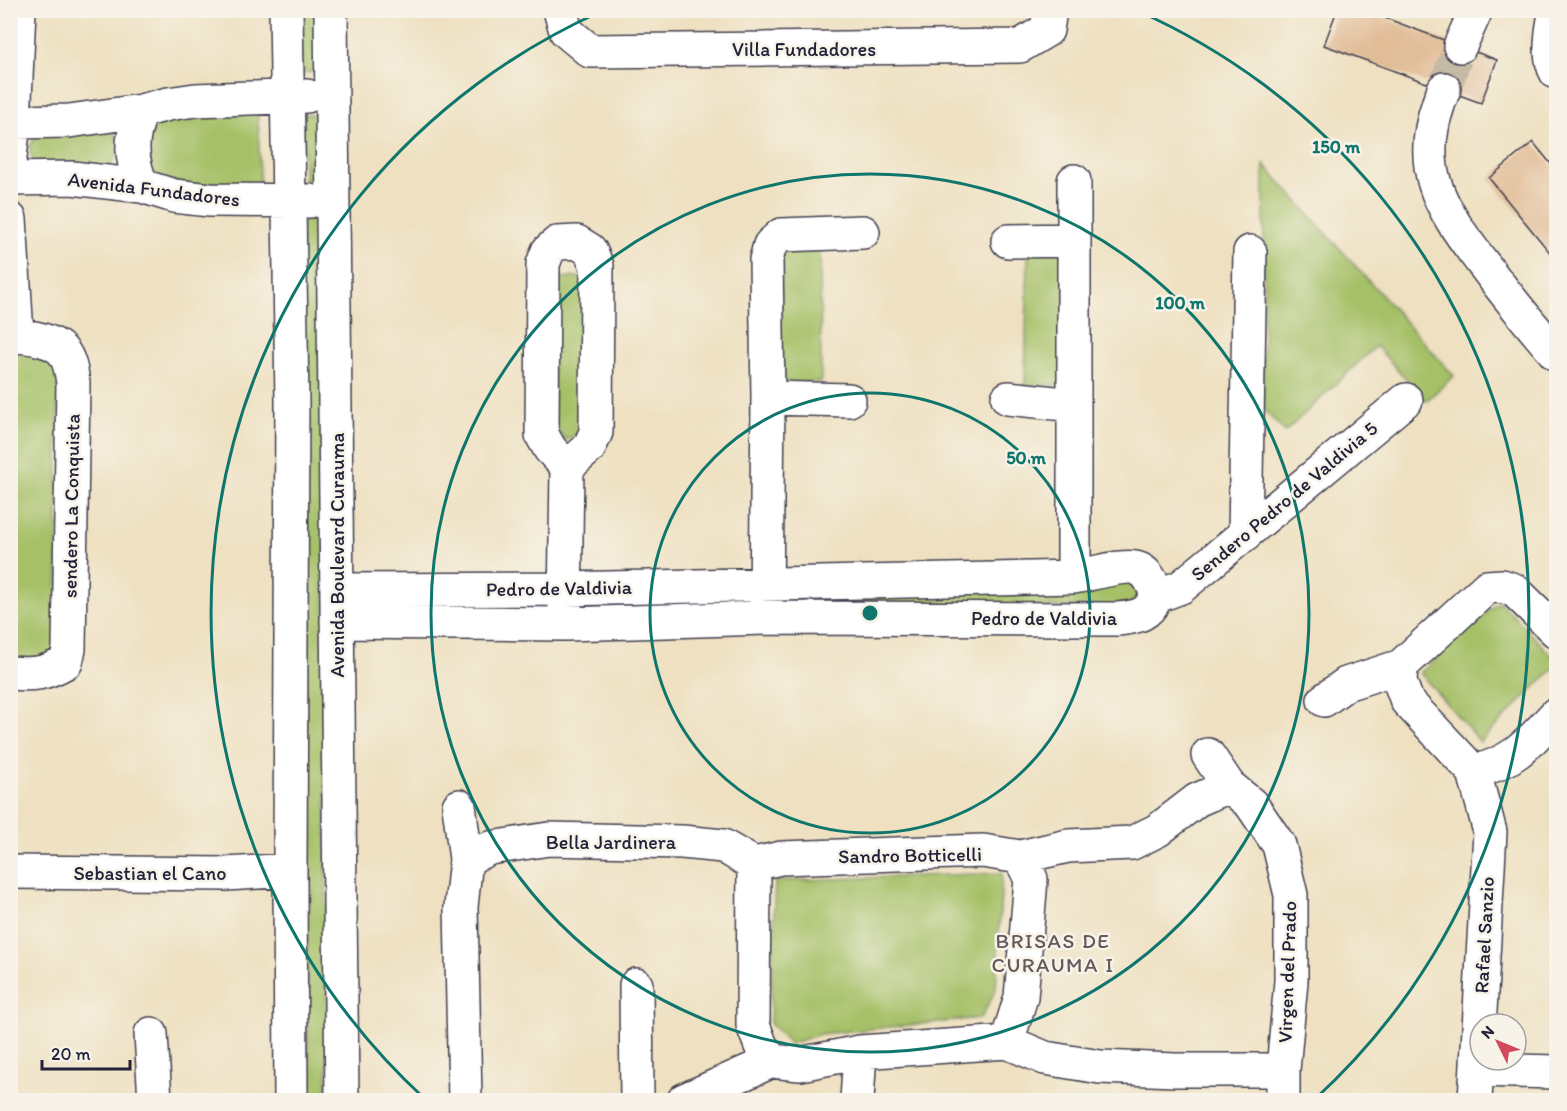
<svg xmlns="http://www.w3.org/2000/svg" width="1567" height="1111" font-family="Itim,sans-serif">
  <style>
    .green { fill: #a5c066; stroke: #647150; stroke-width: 1.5 }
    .building { fill: #e1bc96 }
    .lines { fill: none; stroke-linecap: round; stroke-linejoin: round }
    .minor-tunnel { stroke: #c5baa5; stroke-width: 33; stroke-dasharray: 33 16; stroke-linecap: butt }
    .minor-casing { stroke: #413e4f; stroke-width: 36 }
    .minor { stroke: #fff; stroke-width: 33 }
    .ring { fill: none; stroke: #0f766e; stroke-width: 3 }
    .labels { text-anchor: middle; stroke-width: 5; stroke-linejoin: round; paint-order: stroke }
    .street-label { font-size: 20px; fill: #22223b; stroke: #f7f3e8 }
    .neighbourhood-label { font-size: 21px; letter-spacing: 1.5px; fill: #65585b; stroke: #f7f3e8 }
    .centre { fill: #0f766e; stroke: #f7f3e8; stroke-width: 3 }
    .ring-label { font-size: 18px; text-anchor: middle; font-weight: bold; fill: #0f766e; stroke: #f7f3e8; stroke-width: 5; stroke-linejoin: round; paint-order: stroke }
  </style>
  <rect width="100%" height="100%" fill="#f7f3e8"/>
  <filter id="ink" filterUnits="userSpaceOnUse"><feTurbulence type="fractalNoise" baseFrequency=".0167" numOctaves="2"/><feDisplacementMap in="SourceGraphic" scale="12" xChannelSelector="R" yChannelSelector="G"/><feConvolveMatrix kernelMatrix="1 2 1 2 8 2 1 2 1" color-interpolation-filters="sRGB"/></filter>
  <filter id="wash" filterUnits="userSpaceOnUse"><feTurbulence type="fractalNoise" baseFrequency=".008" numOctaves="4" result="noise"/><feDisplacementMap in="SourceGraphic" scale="24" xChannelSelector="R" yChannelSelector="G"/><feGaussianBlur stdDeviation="1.35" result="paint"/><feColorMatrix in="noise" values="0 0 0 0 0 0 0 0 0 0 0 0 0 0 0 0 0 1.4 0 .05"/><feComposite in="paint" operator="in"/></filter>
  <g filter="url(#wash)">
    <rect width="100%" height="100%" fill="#eee0c0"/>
    <!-- green -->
    <path class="green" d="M299,11H320L321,72L300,73Z
      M258,112L260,187H201L160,178L150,169L148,137L156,126L170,119Z
      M303,114H321L322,184H304Z
      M38,132H115L119,150L109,168H35L29,148Z
      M1264,164L1454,376L1426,401L1376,346L1285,432L1263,409Z
      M324,219L327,1100H308L301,221Z
      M820,247L821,382H780V248Z
      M1028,249L1065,252L1064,385H1025Z
      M586,277L581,432L565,440L553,422L554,278Z
      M47,352L58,360V642L50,660L11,659V355Z
      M1109,578L1138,586L1137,595L1130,606L780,610L775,597Z
      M1499,601L1556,660V666L1480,742L1420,673Z
      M1002,873L996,989L981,1018L820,1034L790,1044L770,1023L775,881Z"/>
    <g id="blocks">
      <!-- building -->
      <path class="building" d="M1337,10H1364L1497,60L1481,103L1324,45Z
        M1533,142L1556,170V260L1489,178Z"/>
    </g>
  </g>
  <g filter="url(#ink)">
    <use href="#blocks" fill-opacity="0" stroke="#413e4f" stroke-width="1.5"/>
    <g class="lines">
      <!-- minor-tunnel -->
      <path class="minor-tunnel" d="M1444,89L1460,46"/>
      <!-- minor casing -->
      <g class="minor-casing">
        <path id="minor" d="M286,10L292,402L290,870L291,1100
          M331,10L342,1100
          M560,10L566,31L590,51L1020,46L1047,30L1050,10
          M1556,10C1552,28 1547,56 1556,72
          M1460,46L1476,10
          M1444,89C1412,166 1438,205 1484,265C1507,296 1531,325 1556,354
          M141,111C130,140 130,158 142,186
          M10,122L69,121L141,111L168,104L195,100L307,96
          M10,157L14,122L19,10
          M10,179L72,178L142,186L174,196L210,200L310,201
          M10,219L17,335
          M1008,241L1074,240
          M10,338C19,335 25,337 34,338C63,344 69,353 73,383L69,649L66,662C45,674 34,675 10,673
          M768,398L849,400
          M1008,398L1074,405
          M1245,535L1250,252
          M1074,577V181
          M1157,596L1181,587L1406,400
          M766,605L768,398L766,260L770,245L781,235L863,232
          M565,610L567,467L550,449L542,435L543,264L548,251L557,243L577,242L590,250L597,266L596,432L589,448L567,467
          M337,622L566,624L766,618L1118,619C1138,617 1148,615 1157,596C1154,586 1150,574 1139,569C1127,563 1089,575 1074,577L565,589L338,590
          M1324,700L1346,684L1401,666
          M1208,755L1229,786
          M1474,772C1515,761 1528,744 1556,714
          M459,806L466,859
          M983,851L1020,857L1031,879L1021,997L1007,1042L860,1052L800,1064L772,1061L761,1046L753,1025L754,864L781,858Z
          M10,872L226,874L290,870
          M636,985L637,1100
          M151,1034L155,1100
          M1007,1042L1045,1058L1100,1067L1175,1070H1283L1291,981V895L1279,845L1251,804L1229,786L1197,800L1158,830L1132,843L1068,846L1020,857
          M1283,1070V1100
          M1477,1070L1556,1072
          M465,1100L461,907L466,859L490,848L549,839L682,842L723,846L754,864
          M684,1100L772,1061
          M857,1100L860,1052
          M1475,1100L1490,832L1474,772L1407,701L1400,682L1401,666L1487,587L1502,586L1514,590L1556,631"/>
      </g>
      <!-- minor -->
      <use href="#minor" class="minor"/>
    </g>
  </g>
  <!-- distance rings -->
  <g class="ring">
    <circle cx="870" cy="613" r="220"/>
    <circle cx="870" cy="613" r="439"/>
    <path d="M425 1099A659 659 0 0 1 602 11M1138 11A659 659 0 0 1 1315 1099"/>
  </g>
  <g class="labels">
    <!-- street labels -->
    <g class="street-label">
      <text x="804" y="56">Villa Fundadores</text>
      <text transform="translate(154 189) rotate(7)" y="7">Avenida Fundadores</text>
      <text transform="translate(1284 501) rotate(-40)" y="7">Sendero Pedro de Valdivia 5</text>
      <text transform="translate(71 506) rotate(-89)" y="7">sendero La Conquista</text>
      <text transform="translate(337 555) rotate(-90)" y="7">Avenida Boulevard Curauma</text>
      <text transform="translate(559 588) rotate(-1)" y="7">Pedro de Valdivia</text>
      <text x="1044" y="625">Pedro de Valdivia</text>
      <text x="611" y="849">Bella Jardinera</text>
      <text transform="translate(910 855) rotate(-1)" y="7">Sandro Botticelli</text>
      <text x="150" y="880">Sebastian el Cano</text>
      <text transform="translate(1484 935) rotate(-87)" y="7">Rafael Sanzio</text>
      <text transform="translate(1287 972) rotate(-88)" y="7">Virgen del Prado</text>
    </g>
    <!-- neighbourhood labels -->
    <g class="neighbourhood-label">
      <text x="1053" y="948">BRISAS DE<tspan x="1053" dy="24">CURAUMA I</tspan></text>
    </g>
  </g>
  <circle cx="870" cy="613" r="9" class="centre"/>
  <g class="ring-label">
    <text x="1336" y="153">150 m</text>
    <text x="1180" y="309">100 m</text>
    <text x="1026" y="464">50 m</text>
  </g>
  <!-- margin -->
  <rect width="1567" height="1111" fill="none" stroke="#f7f3e8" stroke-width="36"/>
  <!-- north arrow -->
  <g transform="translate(1498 1042) rotate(313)"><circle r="28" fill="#f7f3e8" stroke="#a29fa3" stroke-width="1.5"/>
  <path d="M0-4.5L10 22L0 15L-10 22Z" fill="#d1495b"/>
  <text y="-9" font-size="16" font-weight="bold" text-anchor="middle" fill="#22223b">N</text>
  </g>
  <!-- scale -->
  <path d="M42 1060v9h88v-9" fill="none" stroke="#22223b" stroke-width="3"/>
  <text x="51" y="1060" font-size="18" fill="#22223b" stroke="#f7f3e8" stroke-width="4.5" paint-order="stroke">20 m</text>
</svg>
